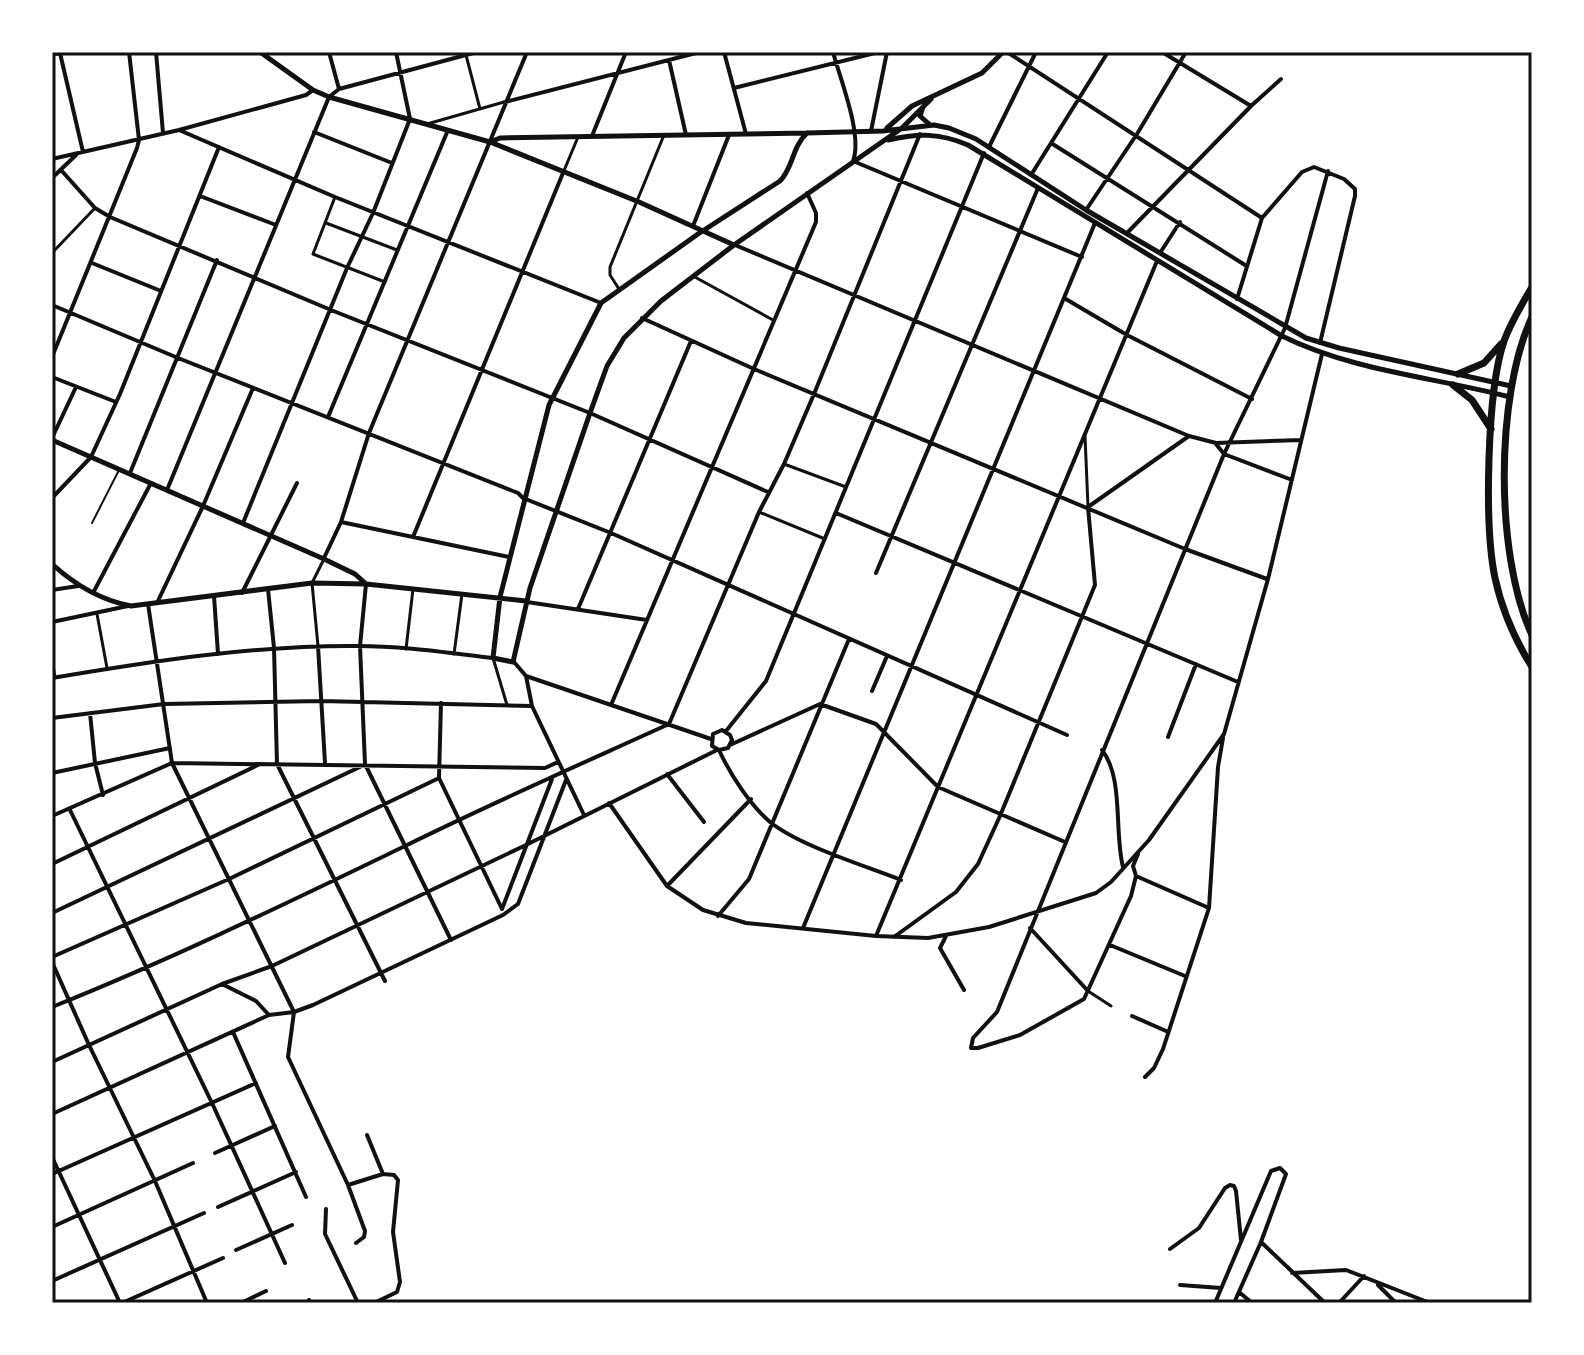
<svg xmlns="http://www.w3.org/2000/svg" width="1584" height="1355" font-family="'DM Sans',sans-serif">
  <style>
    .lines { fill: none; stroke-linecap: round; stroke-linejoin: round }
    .service { stroke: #111; stroke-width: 2 }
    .pedestrian { stroke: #111; stroke-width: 3 }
    .minor { stroke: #111; stroke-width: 4 }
    .tertiary { stroke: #111; stroke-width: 5 }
    .primary { stroke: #111; stroke-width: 7 }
    .neatline { fill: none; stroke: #111; stroke-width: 3 }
  </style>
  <rect width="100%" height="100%" fill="#fff"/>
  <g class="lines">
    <!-- service -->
    <path class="service" d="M92,523L119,470"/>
    <!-- pedestrian -->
    <path class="pedestrian" d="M466,55L480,109
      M427,124L504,102
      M563,173L578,137
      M335,197L313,254L385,282
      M326,223L397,250
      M52,253L95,208
      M693,276L773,320
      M619,289L610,275V267L664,135
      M1085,436L1088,507
      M784,464L846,487
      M759,512L825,539
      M97,614L107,668
      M318,646L312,583L323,561
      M406,649L413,589
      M454,654L462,594
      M493,658L507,705
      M52,660L55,677
      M1088,991L1111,1006"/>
    <!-- minor -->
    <path class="minor" d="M156,52L163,133
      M329,52L339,89
      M724,52L746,134
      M833,52C840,79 863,135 853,161L1082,257
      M1007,52L1262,218
      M1162,52L1251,106
      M60,53L83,152
      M52,54L77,52
      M669,60L686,135
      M734,88L879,52
      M505,102L700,52
      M179,130L335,197L601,303
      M871,131L887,52
      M314,132L392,163
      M592,136L626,52
      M1051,143L1245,265
      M989,147L1036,52
      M52,159L179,130L306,95L313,90
      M61,170L95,208L110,217L331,310L590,413L768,492
      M1031,175L1108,52
      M52,178L76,155
      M200,196L276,225
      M1086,210L1137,134L1186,52
      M693,226L729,135
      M1127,233L1251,106L1281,79
      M735,245L1189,436L1216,443L1301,440
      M1160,253L1180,222
      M92,263L161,291
      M1064,298L1127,335L1252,399
      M1237,299L1262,218L1302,172L1314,167L1344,179L1355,189V196L1320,343
      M52,305L178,358L518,493L523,498L611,533L1067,735
      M642,318L754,369L1185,549L1267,579
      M52,357L137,148L139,140L129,52
      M52,377L116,402
      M328,417L448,130
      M52,438L76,387
      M1216,444L1224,454L1292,480
      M130,473L217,260
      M167,490L329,97L339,89L477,52
      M52,498L91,457L120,394L219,147
      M836,513L1238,682
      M341,522L509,557
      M243,523L347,268L373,213L410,119L396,52
      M413,537L563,173
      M324,558L341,522L369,433L527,52
      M876,573L1038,188
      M366,584L360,646L365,764L451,940
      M268,589L274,648L277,764L385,981
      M52,590L78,586
      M93,593L151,483
      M242,593L297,483
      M214,596L218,654
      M527,602L647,620
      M157,603L203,506L253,388
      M148,604L172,763L294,1012L288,1057L348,1185L383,1174L394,1175L398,1180L393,1232L400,1282L397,1292L374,1303
      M578,609L691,341
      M52,622L128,606
      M318,646L325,763
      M514,662L526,676L532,706L584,815
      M526,676L711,739
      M52,678C153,661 255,645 358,646C403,646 449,653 493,658
      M872,691L887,656
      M441,703L439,778L502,909
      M611,705L816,222V213L807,193
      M90,713L95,763L103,795
      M52,718L164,704L321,701L532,706
      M669,724L759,512L784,464L814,394L920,134
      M726,731L766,681L984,153
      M1168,737L1196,664
      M730,745L820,704L876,724L938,787L1065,842
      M719,750L728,748L732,740L730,735L722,730L713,734L712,746L719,750C730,774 750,805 770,822C800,846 863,865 901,880
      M1102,750C1124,778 1114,832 1123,867
      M52,773L170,748
      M667,774L704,822
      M609,803L667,886L703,910L746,923L876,936L928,938L989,927L1096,893L1111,882L1149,840L1224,734L1268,579L1322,354
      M70,810L212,1103L285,1263
      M52,816L172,763L545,768L558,762
      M1138,854L1133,866L1136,876L1209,908
      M52,864L260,764
      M1136,876L1131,896L1084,999L1020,1035L978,1048H971L973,1038L997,1012L1224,454L1285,328L1328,171
      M667,886L751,799
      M502,909L552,779
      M52,913L364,765
      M718,916L749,879L849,639
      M803,928L1095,223
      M1030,928L1088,991
      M876,936L1157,261
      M946,936L940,948L964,990
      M894,937L956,892L978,864L1000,816L1095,585L1088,507L1189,436
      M1110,945L1185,976
      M52,957L229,879L439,778
      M52,962L89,1045L155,1181L207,1303
      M222,984L256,1001L269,1015
      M52,1007C172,959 289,902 405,846C492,803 581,764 669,724
      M1132,1016L1166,1031
      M233,1032L306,1197
      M52,1062L222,984L272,966L526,845L717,750
      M1145,1077L1154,1068L1163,1049L1209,908L1218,767L1223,738
      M52,1114L269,1015L294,1012L313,1005L503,915L518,904L566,780
      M367,1135L383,1174
      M215,1153L275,1126
      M52,1157L120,1303
      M52,1174L256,1083
      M348,1185L365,1231L364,1237L356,1243
      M218,1207L296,1172
      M326,1209L325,1234L358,1303
      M52,1227L193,1163
      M1261,1242L1325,1303
      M1170,1249L1199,1228L1225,1188L1230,1185L1234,1186L1236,1191L1241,1240
      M236,1250L292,1225
      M1292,1273L1346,1270L1430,1303
      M52,1281L204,1213
      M1180,1285L1221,1288
      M1378,1285L1396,1303
      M1239,1292L1252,1303
      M309,1300L310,1303
      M122,1303L223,1258
      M241,1303L266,1291
      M1215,1303L1271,1171L1280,1168L1286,1174L1261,1242L1234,1303
      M1339,1303L1364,1276"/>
    <!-- tertiary -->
    <path class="tertiary" d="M260,52L313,90L329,97L490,142L639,202L734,245
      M923,107L920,116L929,124
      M887,128L912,106L982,73L1003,52
      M807,133C792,147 793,168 780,181L698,234L601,303L549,405L500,597L493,658L513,662L530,588L590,413L607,366L624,338L661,301L734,245L902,128L931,99
      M888,140C918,133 940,133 968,145L1282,336C1353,371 1433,377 1510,397
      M490,142L500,138L807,133L883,131L934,125L949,128L976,139L1086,210L1306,338L1339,348L1511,386
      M52,440L324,559L355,574L365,583
      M52,564C75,585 100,600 131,606L312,583L366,584L526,601"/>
    <!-- primary -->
    <path class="primary" d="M1532,287C1522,304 1511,322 1504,341C1487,391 1484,525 1495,578C1502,610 1515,640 1532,667
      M1532,317C1495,396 1495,556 1532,635
      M1458,374L1484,363L1501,344
      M1453,385L1472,400L1491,429"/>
  </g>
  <!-- border -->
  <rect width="1584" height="1355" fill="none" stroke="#ffffff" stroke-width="108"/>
  <rect x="54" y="54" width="1476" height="1247" class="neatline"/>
</svg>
